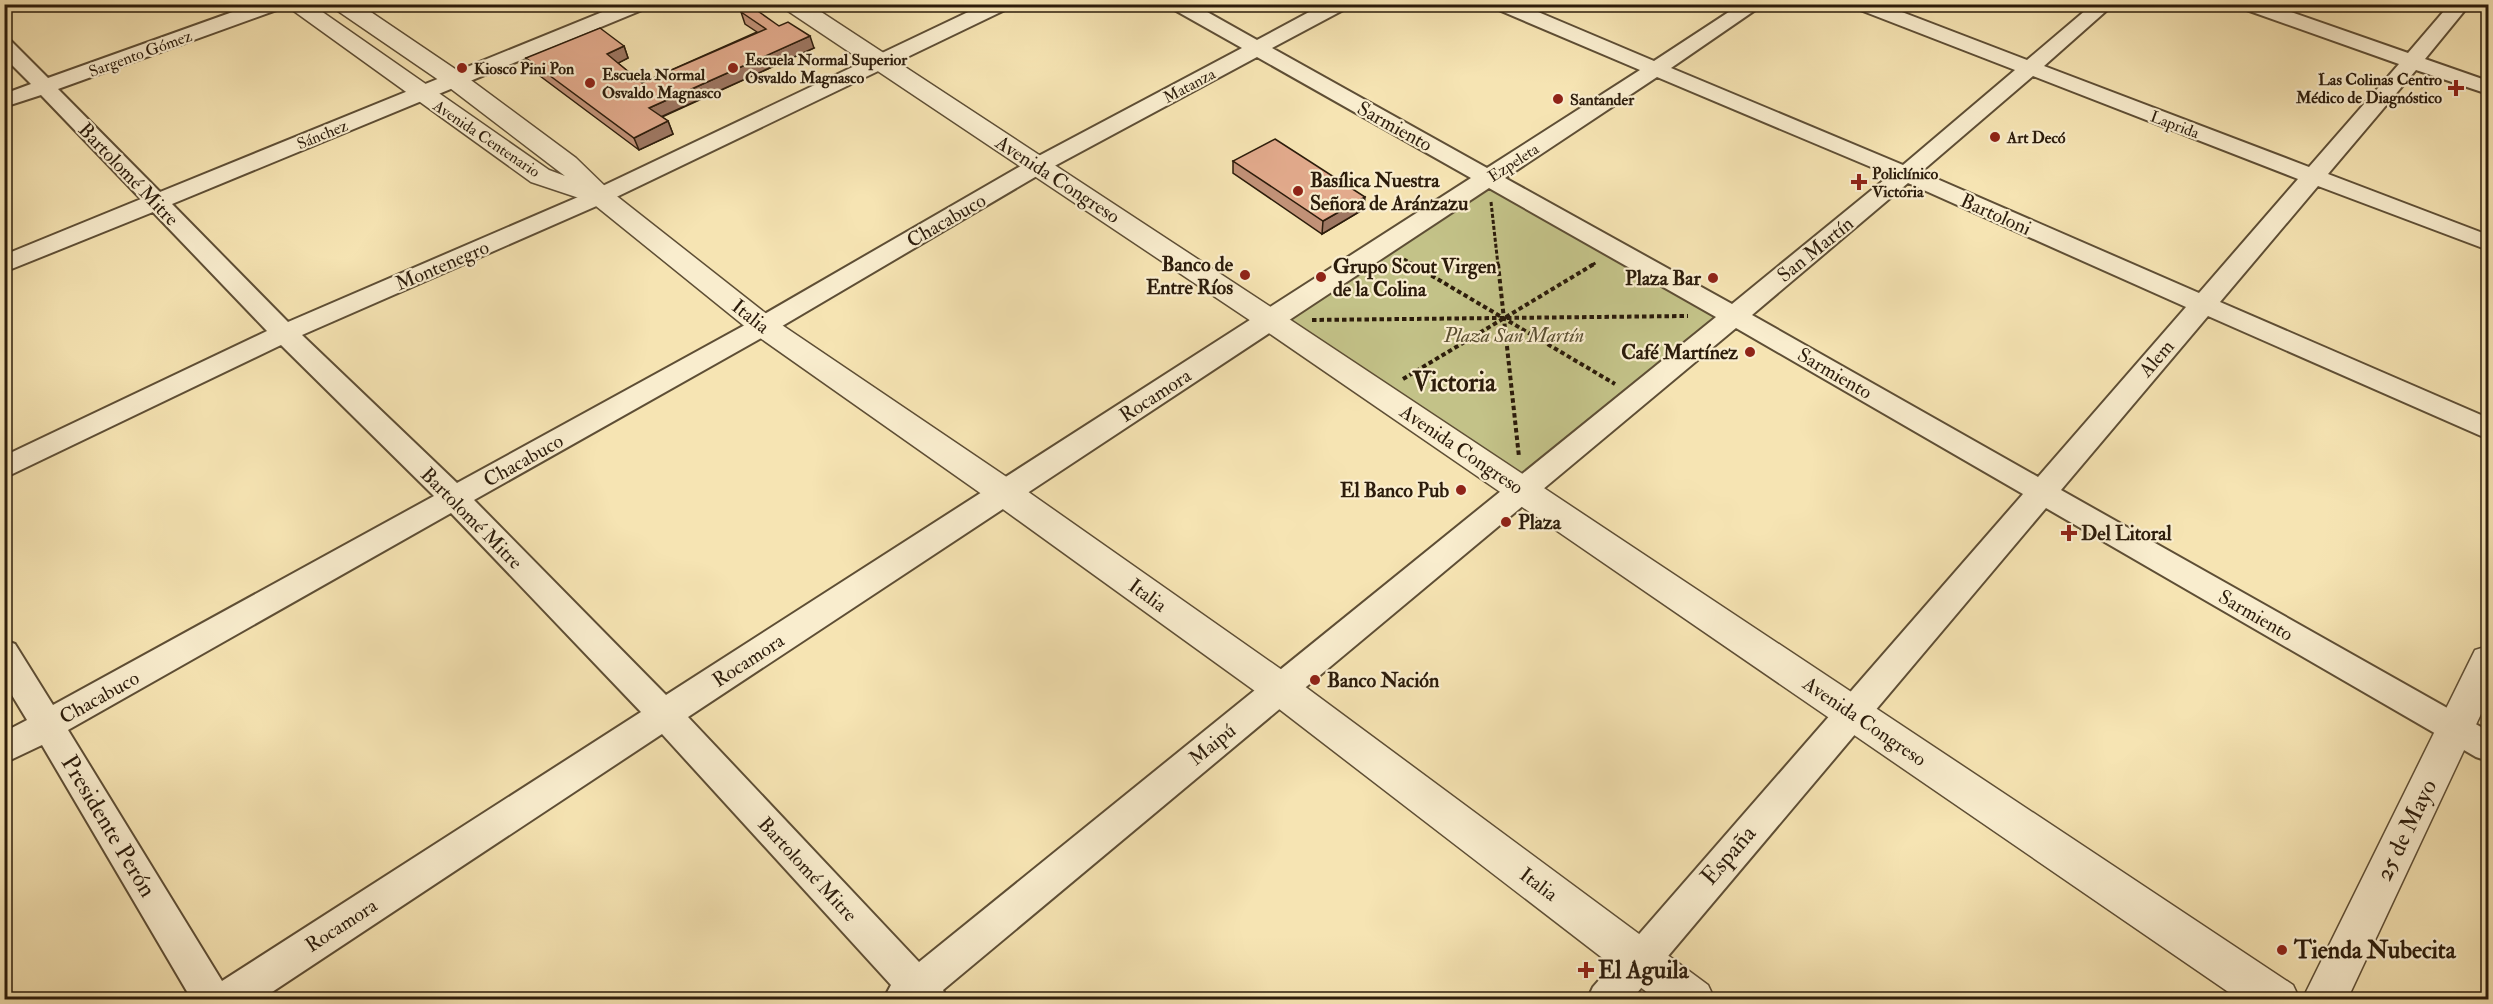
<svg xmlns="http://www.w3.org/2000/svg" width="2493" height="1004" font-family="'IM FELL Double Pica',serif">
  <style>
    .green { fill: #c3c288; stroke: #786f4a; stroke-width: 1.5 }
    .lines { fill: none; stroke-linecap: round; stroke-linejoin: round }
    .minor-casing { stroke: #5e4e35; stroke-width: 4 }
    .tertiary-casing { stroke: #5e4e35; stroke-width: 3 }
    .path-far1 { stroke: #2c1c0b; stroke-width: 3; stroke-dasharray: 4 2; stroke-linecap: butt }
    .path { stroke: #2c1c0b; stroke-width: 4; stroke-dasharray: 4.5 3; stroke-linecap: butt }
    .minor { fill: #f9edce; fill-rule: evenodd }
    .tertiary { fill: #f9edce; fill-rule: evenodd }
    .wall { fill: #c29278; stroke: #2c1c0b; stroke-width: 1.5 }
    .shaded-wall { fill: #9e7762; stroke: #2c1c0b; stroke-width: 1.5 }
    .building { fill: #e2aa8c; stroke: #2c1c0b; stroke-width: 1.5 }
    .poi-dot { fill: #8f2418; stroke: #f9edce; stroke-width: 2 }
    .labels { text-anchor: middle; stroke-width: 4.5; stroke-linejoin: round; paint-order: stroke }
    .far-street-label { font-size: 16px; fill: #2c1c0b; stroke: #f9edce }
    .far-poi-label { font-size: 16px; font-weight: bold; fill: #2c1c0b; stroke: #f9edce; text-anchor: start }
    .street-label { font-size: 20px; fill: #2c1c0b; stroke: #f9edce }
    .poi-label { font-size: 20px; font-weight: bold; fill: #2c1c0b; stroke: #f9edce; text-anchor: start }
    .park-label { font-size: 20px; font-style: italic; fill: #594e30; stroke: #f9edce }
    .near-street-label { font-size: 24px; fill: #2c1c0b; stroke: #f9edce }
    .near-poi-label { font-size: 24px; font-weight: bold; fill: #2c1c0b; stroke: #f9edce; text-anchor: start }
    .district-label { font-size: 26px; font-weight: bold; fill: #2c1c0b; stroke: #f9edce }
  </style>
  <rect width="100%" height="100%" fill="#f6e4b3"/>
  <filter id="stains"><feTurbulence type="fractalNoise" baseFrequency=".00333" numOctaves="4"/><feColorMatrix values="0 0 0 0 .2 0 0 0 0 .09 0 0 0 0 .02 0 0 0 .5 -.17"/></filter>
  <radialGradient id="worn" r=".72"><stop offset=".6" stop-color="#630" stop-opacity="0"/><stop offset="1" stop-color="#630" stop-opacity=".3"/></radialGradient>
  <!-- green -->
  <path class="green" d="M1489,178L1734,316L1522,490L1270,320Z"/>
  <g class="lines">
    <!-- minor casing -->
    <g class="minor-casing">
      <path id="minor" d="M255,4H284L282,8L58,89L160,192L622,4H649L647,8L172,204L288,322L592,191L985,4H1011L1009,8L608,201L302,335L457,483L754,320L1031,160L1242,48L1171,8L1169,4H1193L1257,40L1324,4H1349L1347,8L1272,48L1487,168L1640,70L1494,8L1492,4H1519L1654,61L1741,4H1764L1671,68L1903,165L2015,70L1855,8L1853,4H1881L2027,60L2093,4H2114L2044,66L2309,167L2399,64L2241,8L2239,4H2268L2408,53L2450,4H2470L2425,59L2488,81V94L2416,70L2328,174L2488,235V250L2318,186L2220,302L2488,418V439L2208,316L2061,490L2488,731V761L2476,757L2046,508L1631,1000H1587L1593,987L2023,494L1736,328L943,990L948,1000H883L891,985L662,734L260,1000H192L42,745L4,763V732L27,720L4,682V640L15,644L53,705L434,496L281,345L4,478V456L267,331L153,212L4,272V255L141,199L41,95L4,107V94L31,84L4,57V39L11,41L48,78ZM1257,57L1471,178L666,695L474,500L772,332L1047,170ZM2033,76L2298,179L2199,293L1921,172ZM1657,77L1890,175L1732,304L1505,178ZM1908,183L2186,307L2038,477L1752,315ZM1489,188L1716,317L919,962L688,717ZM451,513L641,712L222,981L68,730Z"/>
    </g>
    <!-- tertiary casing -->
    <g class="tertiary-casing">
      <path id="tertiary" d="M284,4H311L549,170L565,176L446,85L335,9L332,4H359L464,75L576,158L609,190L773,319L1017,484L1292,677L1708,985L1715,1000H1657L1266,699L993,502L753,333L591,202L531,182Z
        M782,4H809L1280,313L2293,985L2300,1000H2240L1260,327L785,9Z
        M2488,646V699L2347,1000H2302L2475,650Z"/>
    </g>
    <!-- path-far1 -->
    <path class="path-far1" d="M1491,202L1498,265
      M1404,259L1414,265
      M1592,265L1597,262"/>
    <!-- path -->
    <path class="path" d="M1412,264L1615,384
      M1498,264L1519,457
      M1312,320L1688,316
      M1403,379L1594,264"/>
    <!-- minor -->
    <use href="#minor" class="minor"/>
    <!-- tertiary -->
    <use href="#tertiary" class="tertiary"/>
  </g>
  <!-- wall -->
  <path class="wall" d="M2486,4H2488V10L2485,6Z
    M741,12L779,26L814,48L662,117L668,121L673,134L639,150L532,70L526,58L624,46L628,58L618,63L642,83L757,32L745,24Z
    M1233,161L1364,209L1322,234L1233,173Z"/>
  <!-- shaded-wall -->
  <path class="shaded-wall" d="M810,36L814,48L654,120L649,108Z
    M624,46L628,58L611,67L607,54Z
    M668,121L673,134L639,150L634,138Z
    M1365,197L1364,209L1322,234L1323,221Z"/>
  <!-- building -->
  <path class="building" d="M752,7L779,26L788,22L810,36L649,108L668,121L634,138L526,58L600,28L624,46L607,54L642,83L766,29L741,12Z
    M1275,139L1365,197L1323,221L1233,161Z"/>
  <!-- markers -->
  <g class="poi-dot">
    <circle cx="462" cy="68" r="6"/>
    <circle cx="733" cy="68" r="6"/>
    <circle cx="590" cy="83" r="6"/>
    <path d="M2453 79h6v6h6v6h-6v6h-6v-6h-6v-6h6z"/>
    <circle cx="1558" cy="99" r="6"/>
    <circle cx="1995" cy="137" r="6"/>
    <path d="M1856 173h6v6h6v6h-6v6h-6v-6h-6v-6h6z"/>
    <circle cx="1298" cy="191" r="6"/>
    <circle cx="1245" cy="275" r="6"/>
    <circle cx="1321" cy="277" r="6"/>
    <circle cx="1713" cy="278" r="6"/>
    <circle cx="1750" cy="352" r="6"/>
    <circle cx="1461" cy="490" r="6"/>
    <circle cx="1506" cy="522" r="6"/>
    <path d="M2066 524h6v6h6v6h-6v6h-6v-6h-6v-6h6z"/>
    <circle cx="1315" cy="680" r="6"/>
    <circle cx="2282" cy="950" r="6"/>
    <path d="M1583 961h6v6h6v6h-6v6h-6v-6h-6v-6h6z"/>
  </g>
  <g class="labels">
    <!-- far-street labels -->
    <g class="far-street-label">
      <text transform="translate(140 53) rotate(-20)" y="6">Sargento Gómez</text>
      <text transform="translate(1189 85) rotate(-28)" y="6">Matanza</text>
      <text transform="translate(2175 124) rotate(21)" y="6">Laprida</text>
      <text transform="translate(322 134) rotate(-22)" y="6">Sánchez</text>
      <text transform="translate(487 138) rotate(34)" y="6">Avenida Centenario</text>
      <text transform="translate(1513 162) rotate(-33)" y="6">Ezpeleta</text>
    </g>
    <!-- far-poi labels -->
    <g class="far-poi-label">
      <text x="745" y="65">Escuela Normal Superior<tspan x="745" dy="18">Osvaldo Magnasco</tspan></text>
      <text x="474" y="74">Kiosco Pini Pon</text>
      <text x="602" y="80">Escuela Normal<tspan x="602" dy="18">Osvaldo Magnasco</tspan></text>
      <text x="2442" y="85" text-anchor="end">Las Colinas Centro<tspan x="2442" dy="18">Médico de Diagnóstico</tspan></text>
      <text x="1570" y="105">Santander</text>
      <text x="2007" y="143">Art Decó</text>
      <text x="1872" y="179">Policlínico<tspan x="1872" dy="18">Victoria</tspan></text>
    </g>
    <!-- street labels -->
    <g class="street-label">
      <text transform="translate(1395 126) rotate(29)" y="7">Sarmiento</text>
      <text transform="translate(129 174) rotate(46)" y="7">Bartolomé Mitre</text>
      <text transform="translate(1058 179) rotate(33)" y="7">Avenida Congreso</text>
      <text transform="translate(1996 214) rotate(24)" y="7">Bartoloni</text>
      <text transform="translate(946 220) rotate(-30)" y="7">Chacabuco</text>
      <text transform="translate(1815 249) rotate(-39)" y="7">San Martín</text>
      <text transform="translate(442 265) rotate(-23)" y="7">Montenegro</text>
      <text transform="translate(751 316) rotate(38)" y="7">Italia</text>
      <text transform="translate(2156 358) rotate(-49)" y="7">Alem</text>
      <text transform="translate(1835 373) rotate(30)" y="7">Sarmiento</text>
      <text transform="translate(1155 395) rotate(-33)" y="7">Rocamora</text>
      <text transform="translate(1462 449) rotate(34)" y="7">Avenida Congreso</text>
      <text transform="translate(523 460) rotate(-29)" y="7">Chacabuco</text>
      <text transform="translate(472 518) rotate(45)" y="7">Bartolomé Mitre</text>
      <text transform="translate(1148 595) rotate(36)" y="7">Italia</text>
      <text transform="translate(2256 615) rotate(30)" y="7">Sarmiento</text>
      <text transform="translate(748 660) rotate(-33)" y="7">Rocamora</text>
      <text transform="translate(99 697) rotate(-29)" y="7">Chacabuco</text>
      <text transform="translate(1865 721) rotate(34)" y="7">Avenida Congreso</text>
      <text transform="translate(1212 744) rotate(-39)" y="7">Maipú</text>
      <text transform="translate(808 869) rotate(47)" y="7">Bartolomé Mitre</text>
      <text transform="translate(1539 884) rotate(37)" y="7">Italia</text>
      <text transform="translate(341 925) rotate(-33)" y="7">Rocamora</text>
    </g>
    <!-- poi labels -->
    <g class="poi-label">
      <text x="1310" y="187">Basílica Nuestra<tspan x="1310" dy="23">Señora de Aránzazu</tspan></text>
      <text x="1233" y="271" text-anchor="end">Banco de<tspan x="1233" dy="23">Entre Ríos</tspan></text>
      <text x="1333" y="273">Grupo Scout Virgen<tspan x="1333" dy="23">de la Colina</tspan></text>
      <text x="1701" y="285" text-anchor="end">Plaza Bar</text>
      <text x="1738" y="359" text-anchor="end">Café Martínez</text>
      <text x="1449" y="497" text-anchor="end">El Banco Pub</text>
      <text x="1518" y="529">Plaza</text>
      <text x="2081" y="540">Del Litoral</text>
      <text x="1327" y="687">Banco Nación</text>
    </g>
    <!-- park labels -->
    <g class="park-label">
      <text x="1514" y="342">Plaza San Martín</text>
    </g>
    <!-- near-street labels -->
    <g class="near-street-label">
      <text transform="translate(109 826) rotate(59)" y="8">Presidente Perón</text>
      <text transform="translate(2406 830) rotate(-64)" y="8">25 de Mayo</text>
      <text transform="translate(1728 855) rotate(-49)" y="8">España</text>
    </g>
    <!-- near-poi labels -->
    <g class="near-poi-label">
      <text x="2294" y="958">Tienda Nubecita</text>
      <text x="1598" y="978">El Aguila</text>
    </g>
    <!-- district labels -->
    <g class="district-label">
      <text x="1454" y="391">Victoria</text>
    </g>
  </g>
  <!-- margin -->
  <rect width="2493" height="1004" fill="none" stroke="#f6e4b3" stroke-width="24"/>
  <rect x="6" y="6" width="2481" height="992" fill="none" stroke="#2c1c0b" stroke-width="3"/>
  <rect x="12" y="12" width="2469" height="980" fill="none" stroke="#2c1c0b" stroke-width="1.5"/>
  <rect width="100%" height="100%" filter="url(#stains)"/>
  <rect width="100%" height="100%" fill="url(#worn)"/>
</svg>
